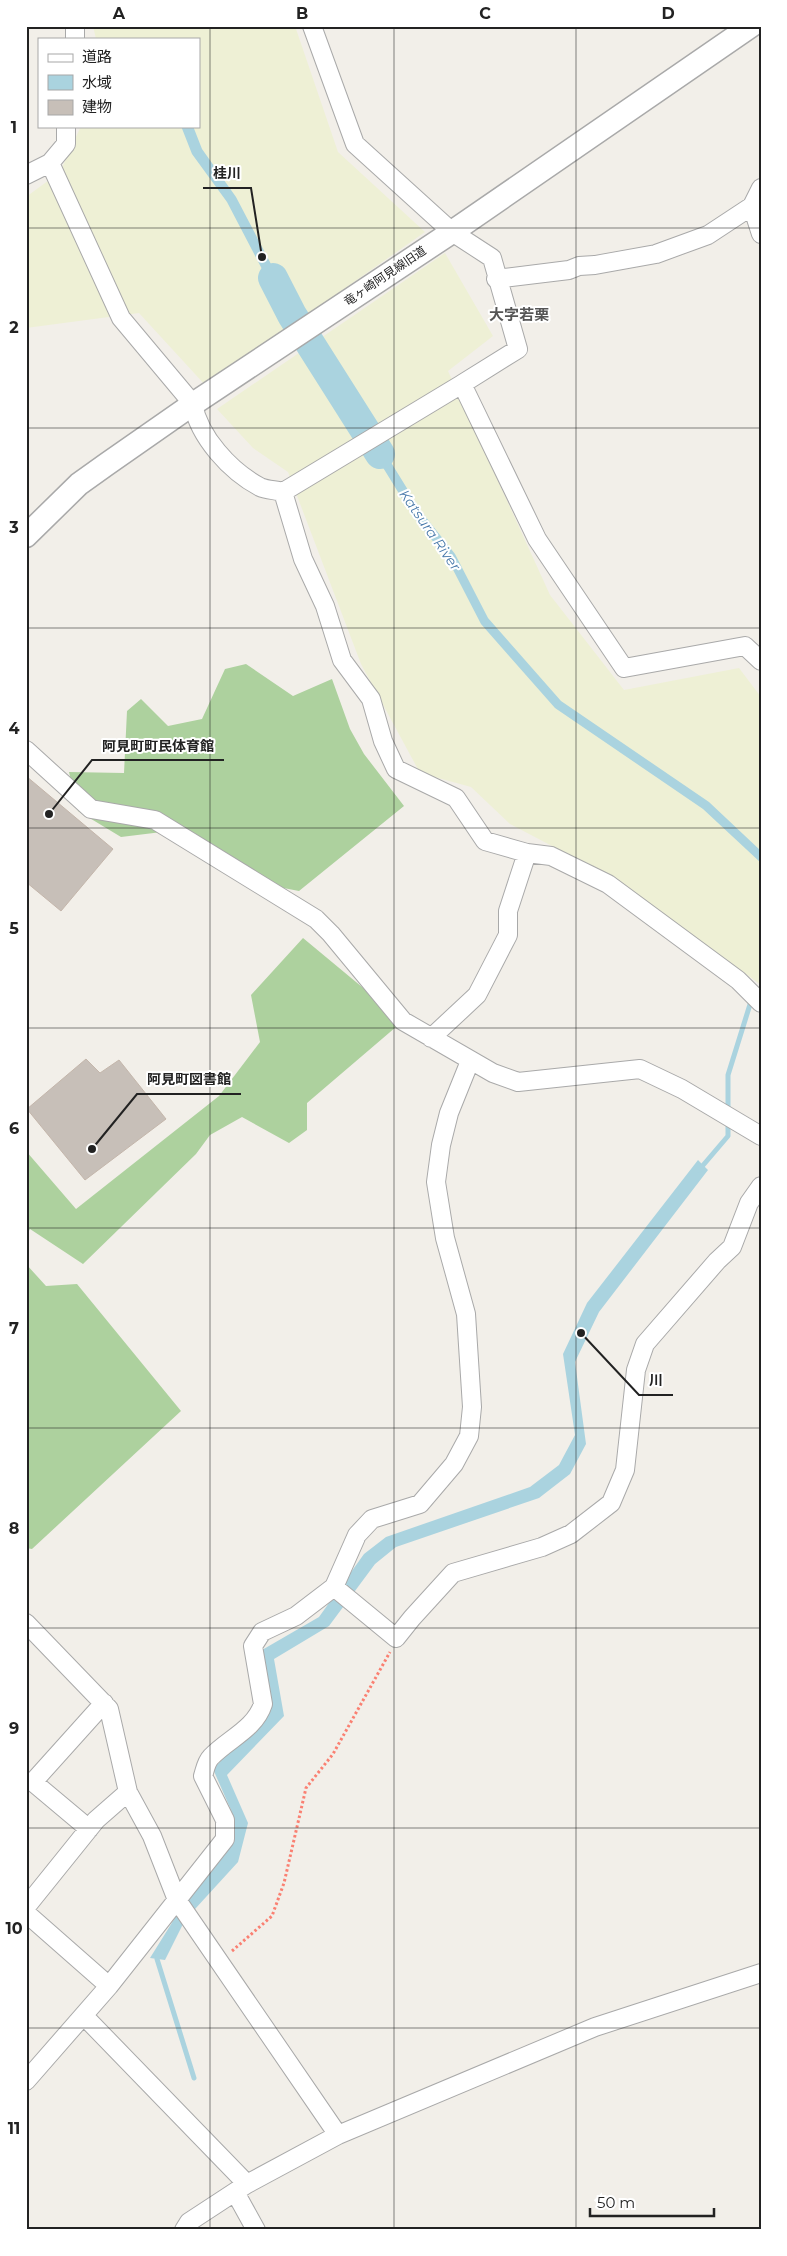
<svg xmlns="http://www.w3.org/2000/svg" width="787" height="2256" font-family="Montserrat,'Noto Sans JP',sans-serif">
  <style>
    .farmland { fill: #eef0d5 }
    .forest { fill: #add19e }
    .water { fill: #aad3df }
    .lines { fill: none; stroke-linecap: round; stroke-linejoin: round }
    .stream { stroke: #aad3df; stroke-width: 5 }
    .river { stroke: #aad3df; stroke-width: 30 }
    .building { fill: #c7bfb8; stroke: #c4b6ab }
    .minor-casing { stroke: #a9a9a9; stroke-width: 20 }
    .tertiary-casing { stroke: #a9a9a9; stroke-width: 25 }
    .path { stroke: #fa8072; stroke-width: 3; stroke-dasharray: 2.5 2.5; stroke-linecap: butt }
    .minor { stroke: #fff; stroke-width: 18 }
    .tertiary { stroke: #fff; stroke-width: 22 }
    .grid { fill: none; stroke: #222; stroke-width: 1; stroke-opacity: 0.55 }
    .labels { text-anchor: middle; stroke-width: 4; stroke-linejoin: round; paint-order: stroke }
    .street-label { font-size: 12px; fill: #222; stroke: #fff }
    .water-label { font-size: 14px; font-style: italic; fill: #4a7aab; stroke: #fff }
    .quarter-label { font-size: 15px; font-weight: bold; fill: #555; stroke: #fff }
    .leader { fill: none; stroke: #222; stroke-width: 2 }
    .callout-dot { fill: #222; stroke: #fff; stroke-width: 2 }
    .callout-label { font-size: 14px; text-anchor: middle; font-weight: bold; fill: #222; stroke: #fff; stroke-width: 4; stroke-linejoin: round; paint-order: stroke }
    .neatline { fill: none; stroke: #222; stroke-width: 2 }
    .grid-label { font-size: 16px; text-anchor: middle; font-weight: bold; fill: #222 }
  </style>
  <rect width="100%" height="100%" fill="#f2efe9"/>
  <!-- farmland -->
  <path class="farmland" d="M93,26H295L338,152L425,232L206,386L139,313L26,328V197L60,172L81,126H199V39H96Z
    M445,253L493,336L448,371L550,595L624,690L739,668L761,697V985L619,881L510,824L471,787L420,773L361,664L288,472L253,448L217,409Z"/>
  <!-- forest -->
  <path class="forest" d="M246,664L293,696L332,679L350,729L364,754L404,806L299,891L243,880L170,831L121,837L78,811L69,772L124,773L127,711L141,699L168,726L202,719L225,669Z
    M303,938L403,1021L307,1103V1130L289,1143L242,1117L210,1135L196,1154L83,1264L30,1229L26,1236V1151L76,1209L219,1096L260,1042L251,995Z
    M26,1264L46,1286L77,1284L181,1411L32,1549L26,1548Z"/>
  <!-- water -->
  <path class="water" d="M181,126H193L202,149L236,197L296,312L287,317L227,202L192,154Z
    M363,417L421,511L455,554L488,618L561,701L709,802L761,851V863L703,809L555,708L481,624L448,560L414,518L355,422Z
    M698,1160L708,1170L599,1312L575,1362L586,1444L570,1474L539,1498L396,1547L375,1564L329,1626L274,1659L284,1716L227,1775L248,1823L238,1862L185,1920L165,1960L150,1958L178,1913L227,1852L234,1817L213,1769L271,1709L262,1650L319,1617L364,1554L386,1537L530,1487L559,1465L575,1435L563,1354L587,1303Z"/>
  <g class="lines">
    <!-- stream -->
    <path class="stream" d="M728,1113V1075L752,998
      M699,1170L728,1136V1122
      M160,1954L157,1959L194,2078"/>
    <!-- river -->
    <path class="river" d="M273,278L292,315L380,454"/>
  </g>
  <!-- building -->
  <path class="building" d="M26,776L113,849L61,911L26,882Z
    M86,1059L100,1073L119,1060L166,1119L85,1180L27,1109Z"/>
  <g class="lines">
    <!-- minor casing -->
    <g class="minor-casing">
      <path id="minor" d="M75,26V39
        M312,26L355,144L452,232L492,258L518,349L462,384L537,539L624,668L745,646L761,661
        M50,163L121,318L193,404C199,437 230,471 260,487C266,490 276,490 283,492L462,384
        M26,175L50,163L66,144V126
        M752,206L761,234
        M496,279L569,270L579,266L595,265L656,254L708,235L752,206L761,188
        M283,492L303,559L325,606L342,660L371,699L383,741L396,769L456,798L485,841L527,853L551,856L608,884L738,980L761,1003
        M26,750L91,809L155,820L316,919L331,934L403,1021L493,1073L518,1082L640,1069L682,1089L761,1136
        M431,1038L477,995L508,935V911L527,853
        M334,1587L396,1638L412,1618L453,1573L542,1547L571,1534L611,1503L625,1470L636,1370L645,1344L717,1261L732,1247L749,1203L761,1186
        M26,1623L109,1709L128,1792L152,1836L177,1900L338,2135
        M89,1829L33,1782L104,1703
        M26,1907L96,1820L128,1792
        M26,1913L109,1986
        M84,2016L247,2184
        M26,2081L109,1986L225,1839V1820L203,1776C205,1770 206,1762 211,1757C228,1739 255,1729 263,1704L253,1646L262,1632L296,1616L334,1587L357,1535L372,1519L420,1504L454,1464L469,1436L472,1407L466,1314L445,1238L436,1182L441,1145L449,1113L470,1061
        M235,2192L256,2230
        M184,2230L189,2222L247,2184L338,2135L595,2027L761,1973"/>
    </g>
    <!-- tertiary casing -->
    <g class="tertiary-casing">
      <path id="tertiary" d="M26,536L79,484L107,464L193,404L452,232L751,26"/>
    </g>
    <!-- path -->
    <path class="path" d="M232,1951L272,1916L284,1883L306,1788L333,1754L390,1652"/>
    <!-- minor -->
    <use href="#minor" class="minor"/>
    <!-- tertiary -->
    <use href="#tertiary" class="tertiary"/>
  </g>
  <!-- grid -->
  <path class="grid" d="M210,26V2230M394,26V2230M576,26V2230M26,228H761M26,428H761M26,628H761M26,828H761M26,1028H761M26,1228H761M26,1428H761M26,1628H761M26,1828H761M26,2028H761"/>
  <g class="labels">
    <!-- street labels -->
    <g class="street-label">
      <text transform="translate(385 276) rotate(-34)" y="4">竜ヶ崎阿見線旧道</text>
    </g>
    <!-- water labels -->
    <g class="water-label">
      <text transform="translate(430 530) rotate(55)" y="5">Katsura River</text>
    </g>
    <!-- quarter labels -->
    <g class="quarter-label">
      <text x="519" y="320">大字若栗</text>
    </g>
  </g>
  <!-- callouts -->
  <path class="leader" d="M262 257L251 188H203M49 814L92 760H224M92 1149L137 1094H241M581 1333L639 1395H673"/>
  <g class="callout-dot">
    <circle cx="262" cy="257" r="5"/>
    <circle cx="49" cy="814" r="5"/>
    <circle cx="92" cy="1149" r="5"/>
    <circle cx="581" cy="1333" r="5"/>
  </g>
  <g class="callout-label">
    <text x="227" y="178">桂川</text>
    <text x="158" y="751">阿見町町民体育館</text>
    <text x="189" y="1084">阿見町図書館</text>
    <text x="656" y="1385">川</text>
  </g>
  <!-- border -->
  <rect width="787" height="2256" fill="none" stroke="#ffffff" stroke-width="55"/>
  <!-- legend -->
  <rect x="38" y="38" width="162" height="90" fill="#ffffff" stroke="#a7a7a7"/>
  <rect x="48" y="54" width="25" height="8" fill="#ffffff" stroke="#a7a7a7"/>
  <text x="82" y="62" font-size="15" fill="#222222">道路</text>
  <rect x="48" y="75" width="25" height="15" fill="#aad3df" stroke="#a7a7a7"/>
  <text x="82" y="88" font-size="15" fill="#222222">水域</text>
  <rect x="48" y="100" width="25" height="15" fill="#c7bfb8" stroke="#a7a7a7"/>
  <text x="82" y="112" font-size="15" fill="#222222">建物</text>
  <!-- scale -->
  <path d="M590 2208v8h124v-8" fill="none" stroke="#222222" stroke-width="2.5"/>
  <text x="597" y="2208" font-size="15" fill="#222222" stroke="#ffffff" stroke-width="4" paint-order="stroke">50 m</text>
  <rect x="28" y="28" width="732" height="2200" class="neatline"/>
  <g class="grid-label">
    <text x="119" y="19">A</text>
    <text x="302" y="19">B</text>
    <text x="485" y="19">C</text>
    <text x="668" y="19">D</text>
    <text x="14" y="133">1</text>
    <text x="14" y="333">2</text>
    <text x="14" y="533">3</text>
    <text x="14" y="734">4</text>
    <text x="14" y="934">5</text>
    <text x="14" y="1134">6</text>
    <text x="14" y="1334">7</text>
    <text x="14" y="1534">8</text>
    <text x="14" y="1734">9</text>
    <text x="14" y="1934">10</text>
    <text x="14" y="2134">11</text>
  </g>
</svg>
